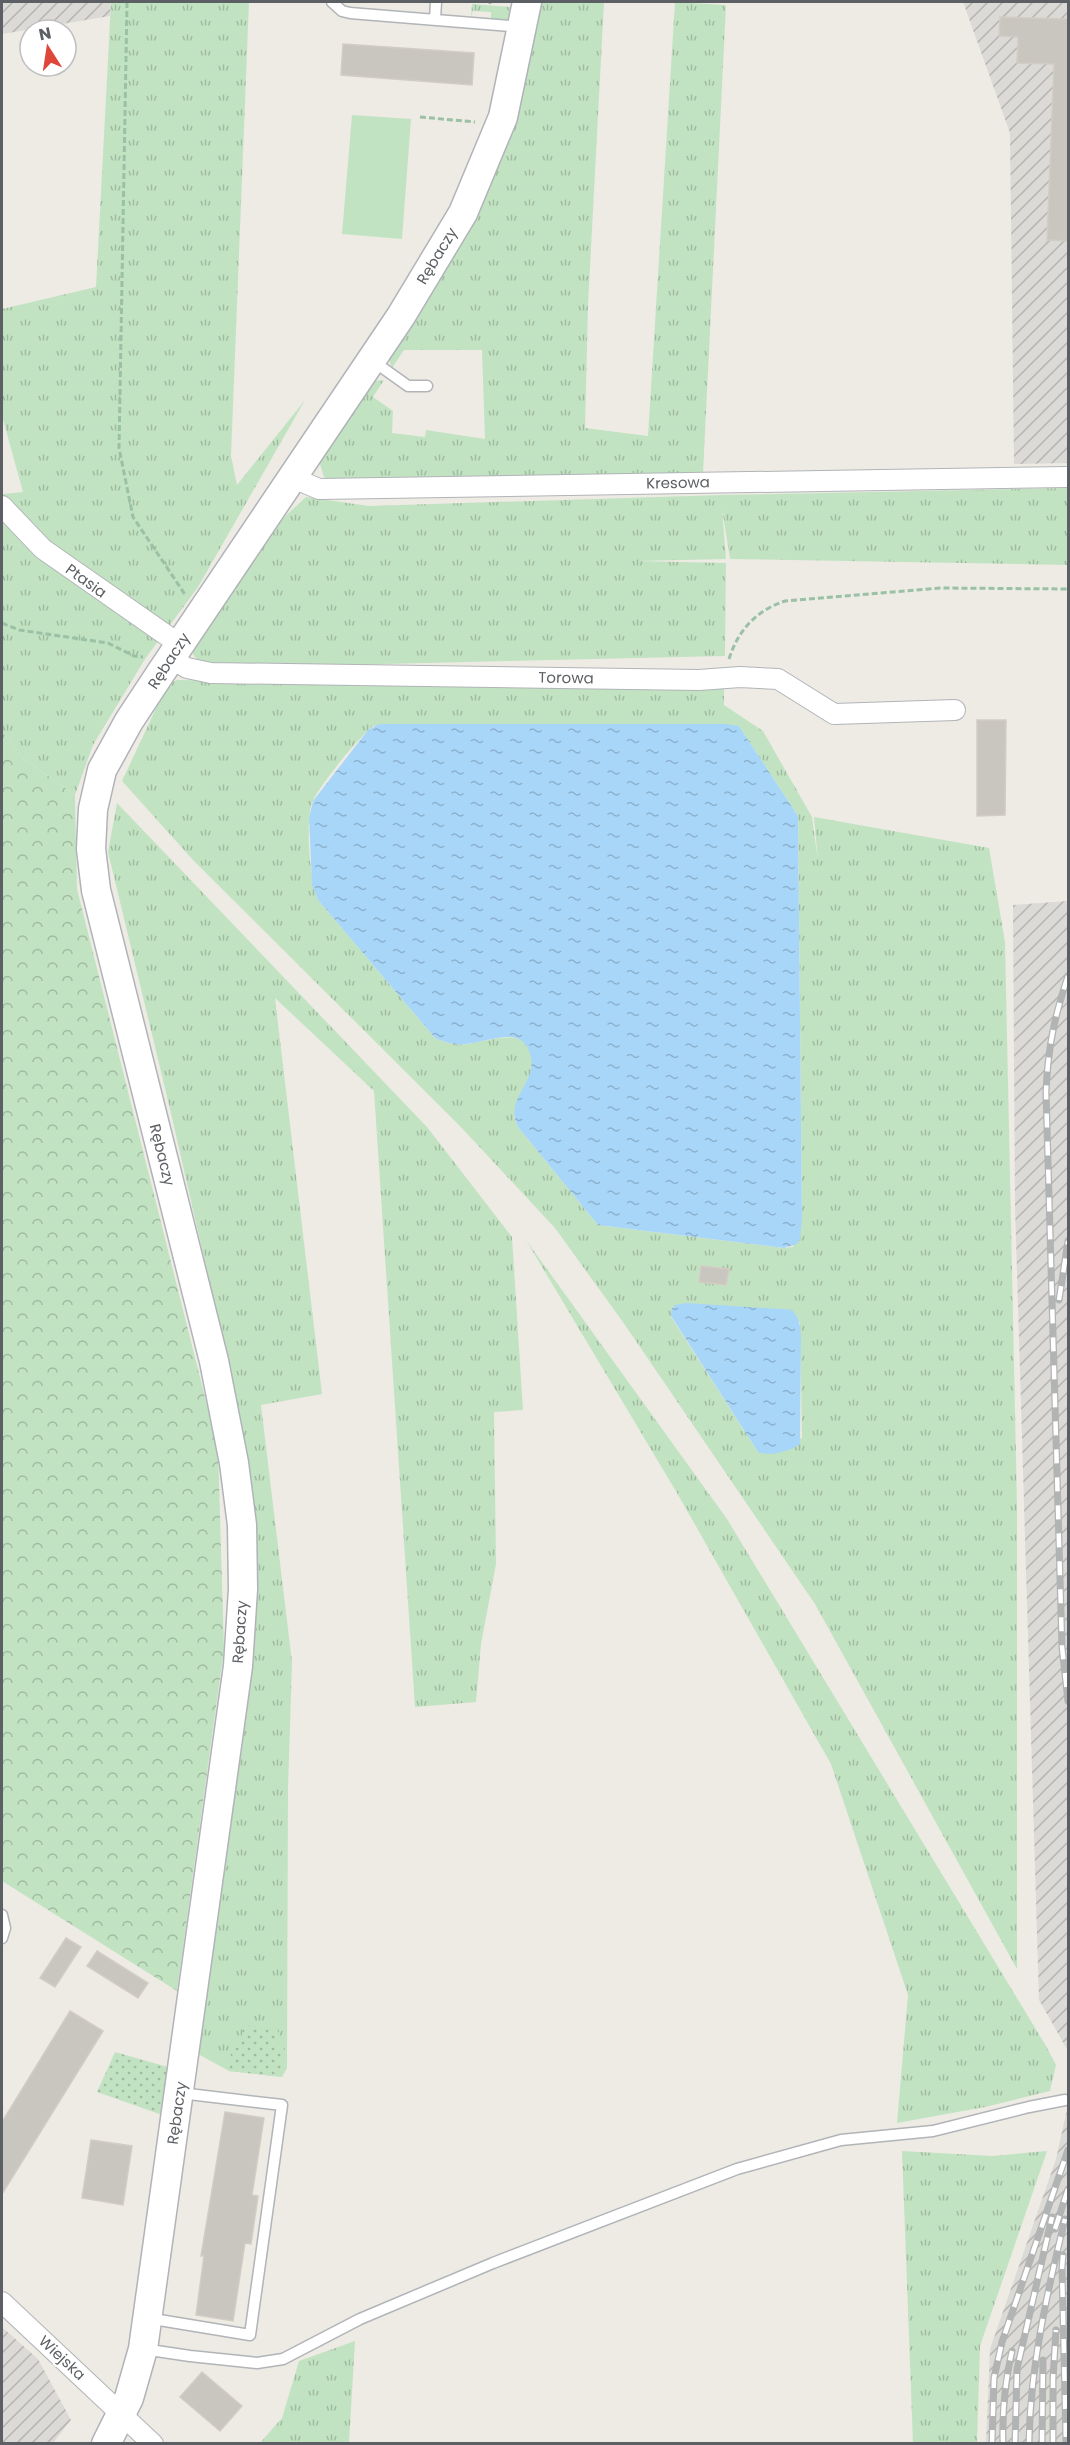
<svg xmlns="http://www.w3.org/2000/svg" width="1070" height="2445" font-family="Poppins,sans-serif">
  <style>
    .industrial { fill: url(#industrial-furrows) }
    .grass { fill: url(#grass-tufts); fill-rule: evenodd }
    .forest { fill: url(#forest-crowns) }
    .park { fill: url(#park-dots) }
    .pitch { fill: #c2e3c2 }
    .water { fill: url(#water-ripples) }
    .building { fill: #c9c6c0; stroke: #d2cdc3; stroke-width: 1.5 }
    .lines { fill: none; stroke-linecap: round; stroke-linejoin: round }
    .lane-casing { stroke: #b1b4b8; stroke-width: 13 }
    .street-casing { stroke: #b1b4b8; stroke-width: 22 }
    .secondary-casing { stroke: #b0b3b8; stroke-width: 31 }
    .path { stroke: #9ac1a5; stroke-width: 3; stroke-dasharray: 6 3; stroke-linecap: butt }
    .lane { stroke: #fff; stroke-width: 10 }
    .street { stroke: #fff; stroke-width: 20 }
    .secondary { stroke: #fff; stroke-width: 28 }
    .rail-casing { stroke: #b2b3b3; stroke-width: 7 }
    .rail { stroke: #fff; stroke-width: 4.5; stroke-dasharray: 14; stroke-linecap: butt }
    .labels { text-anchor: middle; stroke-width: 4.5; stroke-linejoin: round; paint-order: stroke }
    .street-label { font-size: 15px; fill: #5c5f63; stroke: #fff }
  </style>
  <defs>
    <pattern id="industrial-furrows" width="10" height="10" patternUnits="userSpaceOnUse" patternTransform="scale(1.5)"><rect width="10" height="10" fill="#dcdad6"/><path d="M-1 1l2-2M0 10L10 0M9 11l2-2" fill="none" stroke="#b6b4b1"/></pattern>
    <pattern id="grass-tufts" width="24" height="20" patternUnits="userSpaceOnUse" patternTransform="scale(1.5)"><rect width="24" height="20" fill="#c2e3c2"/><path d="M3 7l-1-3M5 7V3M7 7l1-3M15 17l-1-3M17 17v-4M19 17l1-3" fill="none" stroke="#a1bba1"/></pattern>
    <pattern id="forest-crowns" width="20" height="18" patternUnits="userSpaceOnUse" patternTransform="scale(1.5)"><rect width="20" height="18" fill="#c2e3c2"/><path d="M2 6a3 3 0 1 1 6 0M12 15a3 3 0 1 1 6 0" fill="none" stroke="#a1bba1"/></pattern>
    <pattern id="park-dots" width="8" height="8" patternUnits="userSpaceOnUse" patternTransform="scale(1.5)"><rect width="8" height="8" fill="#c2e3c2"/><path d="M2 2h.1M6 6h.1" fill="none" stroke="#a1bba1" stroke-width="1.8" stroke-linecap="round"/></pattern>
    <pattern id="water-ripples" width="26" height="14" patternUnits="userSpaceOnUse" patternTransform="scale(1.5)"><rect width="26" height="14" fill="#a8d6f9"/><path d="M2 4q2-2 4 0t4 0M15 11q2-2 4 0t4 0" fill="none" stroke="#8cb1cd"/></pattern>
  </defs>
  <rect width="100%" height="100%" fill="#edebe4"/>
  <!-- industrial -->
  <path class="industrial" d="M2,2H111L110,16L2,34Z
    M963,2H1068V463L1014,464L1010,133Z
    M1068,901V2051L1039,2000L1015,1206L1013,905Z
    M1068,2105V2443H986L990,2349L1056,2159Z
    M2,2327L38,2359L71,2420L53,2443H2Z"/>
  <!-- grass -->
  <path class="grass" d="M111,2H249L231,456L237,485L305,400L198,587L145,659L93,745L75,795L24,759L2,732V494L23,492L2,416V309L96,287Z
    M537,2H604L588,305L585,428L648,436L675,2L726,5L703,473L421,480L339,485L324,477L319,461L372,381L384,380L373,397L393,411L392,433L425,437L426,430L485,439L482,350H404L392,368L388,357L481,200Z
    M472,4L510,7L509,19H491V12L473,11L471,17Z
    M1068,488V565L730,559L722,508L726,559L637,561L726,563L725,656L384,664L277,669L209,666L198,661L190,650L266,534L306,497L369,506L721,495Z
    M177,680L724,688V705L763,731L812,817L818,861L814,817L989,848L1005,942L1017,1505V1969L815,1604L625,1325L555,1228L459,1125L193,860L122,781L167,685ZM373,726H739L798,816L802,1219L793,1247L784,1248L598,1225L518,1127L514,1118C519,1103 531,1080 532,1065C536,1023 489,1041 467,1044C455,1046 445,1042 435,1038L318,900C310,881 305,823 312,803C317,788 360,736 373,726ZM671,1311L800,1322L802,1438L758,1452L671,1317Z
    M117,803L427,1127L512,1237L523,1410L494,1412L496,1564L481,1644L476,1702L415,1707L374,1091L275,998L322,1394L261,1405L292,1662L288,1789L287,2068L282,2077L229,2071L198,2054L255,1639L248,1532L240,1415L170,1109L108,852Z
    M526,1240L727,1519L1046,2046L1056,2065L1050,2091L985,2107L897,2123L908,1995L831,1764L677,1493Z
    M902,2151L993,2156L1047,2151L980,2346L977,2443H913Z
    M355,2341L349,2443H260L282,2418L299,2361Z"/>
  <!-- forest -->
  <path class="forest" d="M2,732L24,759L75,795L77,889L218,1449L224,1649L177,1991L2,1881Z"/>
  <!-- park -->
  <path class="park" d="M243,2025L279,2030L277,2045L285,2046L282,2077L229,2071L232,2044L241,2046Z
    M115,2052L175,2069L168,2117L97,2092Z"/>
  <!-- pitch -->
  <path class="pitch" d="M352,115L411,119L402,239L342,234Z"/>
  <!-- water -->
  <path class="water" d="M379,724H725L739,726L798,816L802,1219L800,1239L797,1244L784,1248L598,1225L518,1127C504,1099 536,1083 531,1058C525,1023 490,1042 466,1044C455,1046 445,1042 435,1038L318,900L312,885L309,818L313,801L368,730Z
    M686,1303L782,1309L792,1310C800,1318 800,1325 801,1336L800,1444C791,1451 769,1457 758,1452L671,1316V1310L675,1305Z"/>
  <!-- building -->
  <path class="building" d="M1000,17L1068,19V241L1047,240L1054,64L1017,63L1018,37L999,36Z
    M343,44L474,53L472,85L341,75Z
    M977,720H1006L1005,815L977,816Z
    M701,1266L729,1269L726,1285L699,1282Z
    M66,1938L81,1947L55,1987L40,1978Z
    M97,1951L148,1983L138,1998L87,1966Z
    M70,2011L103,2031L2,2194V2122Z
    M225,2112L264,2118L252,2195L258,2196L251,2244L245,2243L233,2321L196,2315L204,2256H201Z
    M91,2140L132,2146L123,2205L82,2198Z
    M202,2372L242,2406L220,2431L180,2397Z"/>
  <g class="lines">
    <!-- lane casing -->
    <g class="lane-casing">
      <path id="lane" d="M332,2L342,11L350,13L522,27
        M435,19L436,2
        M373,361L408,386H427
        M2,1915L5,1928L2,1938
        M147,2318L250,2335L282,2105L180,2093
        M143,2349L190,2356L257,2363L283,2359L360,2319L493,2263L737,2169L841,2140L933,2131L1029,2107L1065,2100"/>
    </g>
    <!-- street casing -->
    <g class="street-casing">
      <path id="street" d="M291,477L319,489L1068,477
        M2,506L43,549L179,644
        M170,658L187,668L211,673L699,680L740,677L778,679L834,714L955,710
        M2,2302L153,2444"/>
    </g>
    <!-- secondary casing -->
    <g class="secondary-casing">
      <path id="secondary" d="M106,2444L129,2398L143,2349L238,1666L243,1589L242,1525L234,1463L214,1361L96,890L91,849L93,809L102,770L129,721L162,671L401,316L463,213L503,117L527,2"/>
    </g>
    <!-- path -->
    <path class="path" d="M127,2L119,448L133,517L186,596
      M490,2V4
      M420,117L475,122
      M2,623L19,630L108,643L134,656L143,657
      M729,659C738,630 757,610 785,601L941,588L1068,589"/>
    <!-- lane -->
    <use href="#lane" class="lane"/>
    <!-- street -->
    <use href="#street" class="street"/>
    <!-- secondary -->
    <use href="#secondary" class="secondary"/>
    <!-- rail casing -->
    <g class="rail-casing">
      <path id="rail" d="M1068,976C1054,1018 1048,1048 1046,1092L1062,1647L1068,1701
        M1059,1300L1068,1241
        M1055,2229L1068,2189
        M1063,2255L1062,2268L1066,2444
        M992,2444L994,2378L1002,2342L1068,2150
        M1003,2444C1002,2412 1005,2382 1012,2351
        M1015,2444L1017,2369L1052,2217
        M1029,2444C1030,2367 1047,2293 1065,2219
        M1042,2444L1043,2360
        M1053,2444V2379L1056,2330"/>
    </g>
    <!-- rail -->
    <use href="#rail" class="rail"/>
  </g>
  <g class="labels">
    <!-- street labels -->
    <g class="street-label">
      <text transform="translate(437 256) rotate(-59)" y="5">Rębaczy</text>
      <text transform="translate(678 483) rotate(-1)" y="5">Kresowa</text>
      <text transform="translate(86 581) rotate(36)" y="5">Ptasia</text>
      <text transform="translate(169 661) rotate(-57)" y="5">Rębaczy</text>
      <text transform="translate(566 678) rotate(1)" y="5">Torowa</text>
      <text transform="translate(162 1155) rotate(76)" y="5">Rębaczy</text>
      <text transform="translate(240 1632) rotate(-86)" y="5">Rębaczy</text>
      <text transform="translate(177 2113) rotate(-82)" y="5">Rębaczy</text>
      <text transform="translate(62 2358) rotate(43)" y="5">Wiejska</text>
    </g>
  </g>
  <!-- border -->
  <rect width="1070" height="2445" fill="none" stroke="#5c5f63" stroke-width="6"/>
  <!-- north arrow -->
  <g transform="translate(48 48) rotate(348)"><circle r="28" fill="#ffffff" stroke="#bebfc1" stroke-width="1.5"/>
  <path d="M0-4.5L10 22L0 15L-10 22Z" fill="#de463a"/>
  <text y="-9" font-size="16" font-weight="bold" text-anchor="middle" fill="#5c5f63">N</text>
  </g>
</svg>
